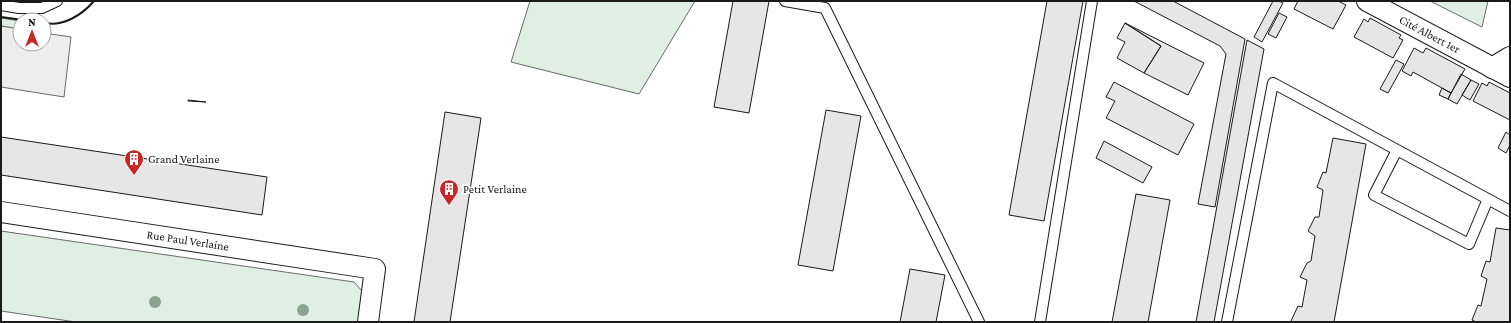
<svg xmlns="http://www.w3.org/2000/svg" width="1511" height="323" font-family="'Crimson Pro',serif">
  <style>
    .green { fill: #e0efe3; stroke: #6a6a6a }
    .parking { fill: #ededed; stroke: #6a6a6a }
    .building { fill: #e6e6e6; stroke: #1a1a1a }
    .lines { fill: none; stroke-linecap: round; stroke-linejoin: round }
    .service-casing { stroke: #1a1a1a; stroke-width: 12 }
    .minor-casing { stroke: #1a1a1a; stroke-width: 22 }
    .service { stroke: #fff; stroke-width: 10 }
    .minor { stroke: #fff; stroke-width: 20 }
    .wall { stroke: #1a1a1a; stroke-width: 2 }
    .tree { fill: #8aa48f }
    .labels { text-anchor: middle; stroke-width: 3; stroke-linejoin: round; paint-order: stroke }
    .street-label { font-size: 12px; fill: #1a1a1a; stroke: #fff }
    .poi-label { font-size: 12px; fill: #1a1a1a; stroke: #fff; text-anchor: start }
  </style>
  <rect width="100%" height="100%" fill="#fff"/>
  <!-- green -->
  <path class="green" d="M530,1H695L639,94L511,62Z
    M1430,1H1488L1482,27Z
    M1,18L20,21V29L1,26Z
    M1,231L354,282L363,292L360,322H76L1,311Z"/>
  <!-- parking -->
  <path class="parking" d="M1,26L20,29V44H44V33L71,37L64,97L1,87Z"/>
  <!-- building -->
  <path class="building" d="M733,1H769L749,113L714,107Z
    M1047,1H1083L1044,221L1009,215Z
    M1134,1H1173L1245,39L1215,207L1198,204L1226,54L1220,46Z
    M1273,1H1279L1283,3L1262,42L1254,37Z
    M1298,1H1338L1346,5L1333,29L1294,9Z
    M1279,13L1287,17L1276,38L1268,34Z
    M1370,18L1401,35L1399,38L1403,40L1393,58L1354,37L1364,19L1368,22Z
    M1125,23L1161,46L1144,73L1117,58L1125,42L1117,38Z
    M1125,23L1204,63L1188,95L1144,73L1161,46Z
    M1247,40L1264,49L1214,322H1196Z
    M1414,48L1423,53L1426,48L1465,69L1451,93L1413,72L1411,76L1402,71Z
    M1396,60L1404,64L1388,93L1380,89Z
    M1461,74L1471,80L1457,104L1448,99Z
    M1471,80L1479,84L1470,100L1462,95Z
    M1114,82L1194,124L1178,155L1106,118L1115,101L1106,97Z
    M1489,82L1510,93V120L1473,101L1482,83L1487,86Z
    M1442,88L1451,93L1448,99L1439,95Z
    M188,100L206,102L188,101Z
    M826,110L861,116L833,271L798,265Z
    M445,112L481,118L450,322H414Z
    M1506,132L1510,135V145L1506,153L1498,148Z
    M1,137L267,177L262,215L1,175Z
    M1333,138L1366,144L1334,322H1293L1291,321L1298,306L1302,307L1307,280L1300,277L1307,263L1311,261L1315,236L1308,231L1315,217H1319L1323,190L1317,187L1323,172L1326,173Z
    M1104,141L1152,167L1143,183L1096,158Z
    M1136,194L1170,200L1148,322H1112Z
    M1496,228L1510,230V322H1476L1472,320L1478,305L1481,306L1487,279L1481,276L1486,261L1490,262Z
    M910,269L945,275L936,322H900Z"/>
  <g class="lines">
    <!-- service casing -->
    <g class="service-casing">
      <path id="service" d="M785,1L825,8L979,322
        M1,5L19,8H42L57,1
        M1397,150L1374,195L1469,244L1488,199
        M1040,322L1092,1
        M1227,322L1273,83L1510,211"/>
    </g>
    <!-- minor casing -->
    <g class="minor-casing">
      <g id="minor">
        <path id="s1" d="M1367,1L1510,77"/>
        <path d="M1492,68L1510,57"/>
        <path id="s2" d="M1,212L375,269L368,322"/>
      </g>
    </g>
    <!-- service -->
    <use href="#service" class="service"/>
    <!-- minor -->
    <use href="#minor" class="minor"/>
    <!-- wall -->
    <path class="wall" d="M1,17L23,20
      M44,23C63,27 82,15 94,1"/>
  </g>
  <!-- trees -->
  <g class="tree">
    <circle cx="155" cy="302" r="6"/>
    <circle cx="303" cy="310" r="6"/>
  </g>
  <!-- icons -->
  <defs>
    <g id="building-pin" transform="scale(1)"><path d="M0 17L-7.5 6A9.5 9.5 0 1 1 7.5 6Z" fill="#c62828" stroke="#fff"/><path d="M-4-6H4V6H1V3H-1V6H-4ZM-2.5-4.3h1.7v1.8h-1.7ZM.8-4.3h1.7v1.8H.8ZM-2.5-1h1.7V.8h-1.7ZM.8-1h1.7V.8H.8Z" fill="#fff"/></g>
  </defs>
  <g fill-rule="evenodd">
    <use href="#building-pin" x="134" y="159"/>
    <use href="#building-pin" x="449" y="189"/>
  </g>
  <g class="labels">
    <!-- street labels -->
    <g class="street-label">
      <text dy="4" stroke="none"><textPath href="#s1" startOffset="71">Cité Albert 1er</textPath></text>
      <text dy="4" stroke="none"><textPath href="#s2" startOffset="189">Rue Paul Verlaine</textPath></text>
    </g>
    <!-- poi labels -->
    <g class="poi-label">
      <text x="148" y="163">Grand Verlaine</text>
      <text x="463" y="193">Petit Verlaine</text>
    </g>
  </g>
  <!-- border -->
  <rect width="1511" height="323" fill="none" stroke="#1a1a1a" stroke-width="4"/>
  <!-- north arrow -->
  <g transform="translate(32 32)"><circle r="19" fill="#ffffff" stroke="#a3a3a3"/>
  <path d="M0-3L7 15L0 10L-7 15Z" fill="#c62828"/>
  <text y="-6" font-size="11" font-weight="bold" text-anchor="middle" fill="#1a1a1a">N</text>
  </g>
</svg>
